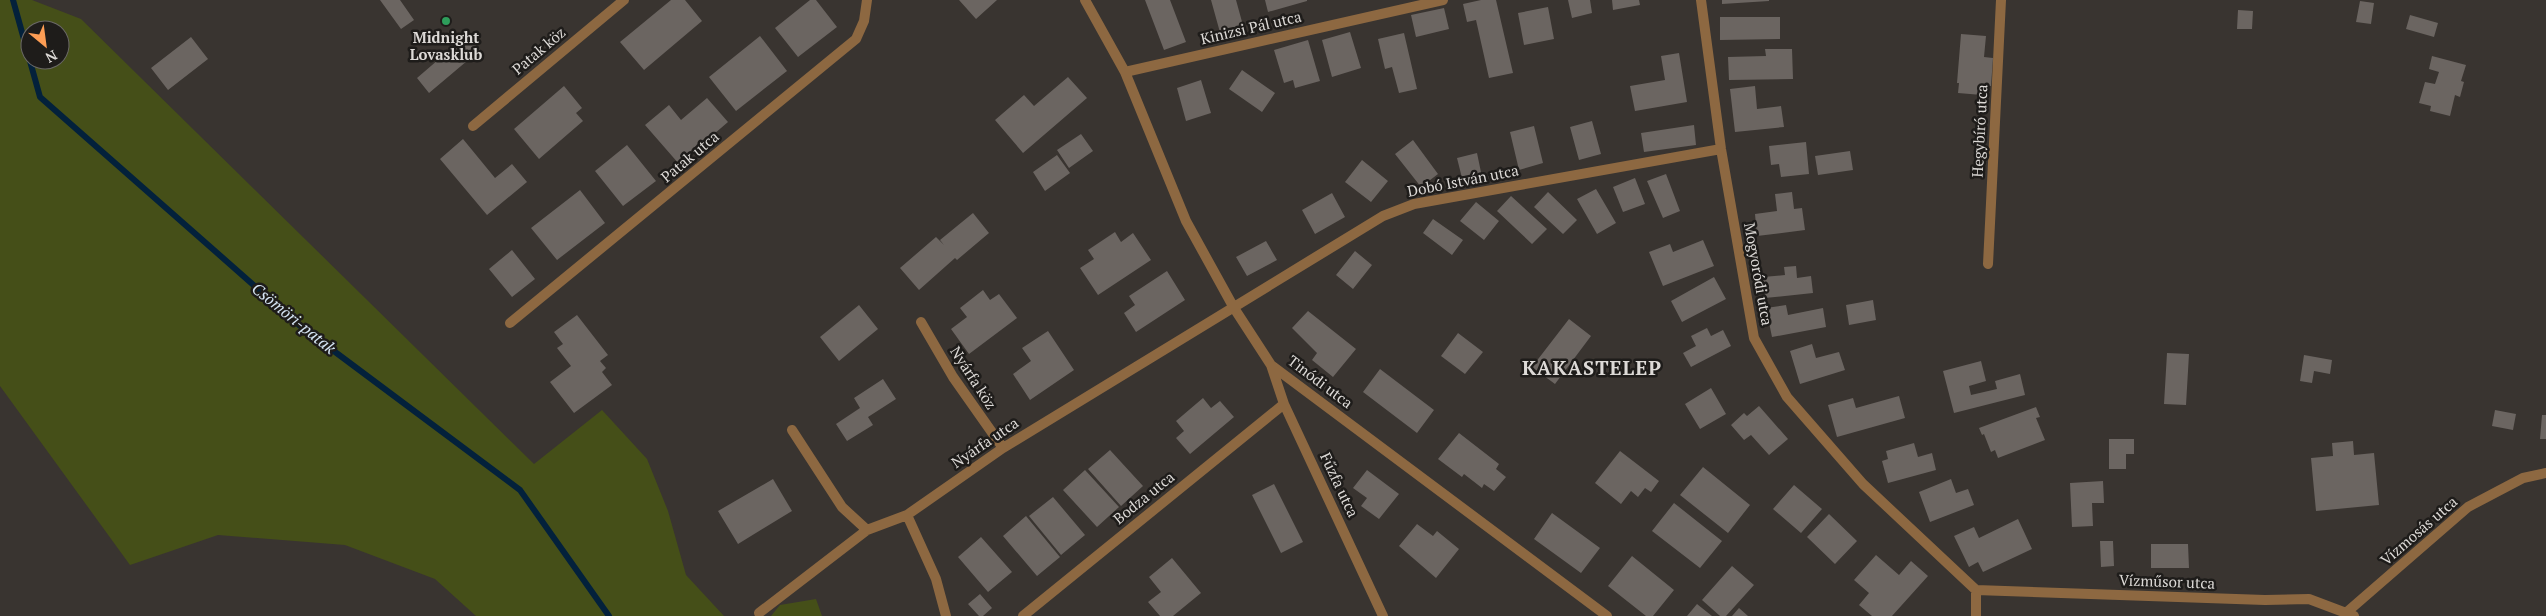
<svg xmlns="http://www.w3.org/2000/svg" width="2546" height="616" font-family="'PT Serif',serif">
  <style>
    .green { fill: #454f18; fill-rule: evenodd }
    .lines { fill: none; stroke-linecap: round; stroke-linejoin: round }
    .stream { stroke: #03213b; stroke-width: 6 }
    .building { fill: #6b6561 }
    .minor { stroke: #8d6841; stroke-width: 10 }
    .leisure-dot { fill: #2e9e5b; stroke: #1e1c1a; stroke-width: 2 }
    .labels { text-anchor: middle; stroke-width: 5; stroke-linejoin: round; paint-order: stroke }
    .street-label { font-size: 15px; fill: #dddad7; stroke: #1e1c1a }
    .poi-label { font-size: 15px; font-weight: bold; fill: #dddad7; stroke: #1e1c1a }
    .water-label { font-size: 16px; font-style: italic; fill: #d6e5f4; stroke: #1e1c1a }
    .district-label { font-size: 20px; font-weight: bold; letter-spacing: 1px; fill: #dddad7; stroke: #1e1c1a }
  </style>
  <rect width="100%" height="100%" fill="#393430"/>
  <!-- green -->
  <path class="green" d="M0,0H32L81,19L534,464L602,410L647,459L668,511L686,575L724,616H476L435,579L345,545L218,535L130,565L0,386ZM30,30H60V60H30Z
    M816,599L822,616H771L780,605Z"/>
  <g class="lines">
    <!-- stream -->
    <path class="stream" d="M13,0L40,97L299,325L520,490L609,616"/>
  </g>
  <!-- building -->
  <path class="building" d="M380,0H400L414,20L401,29Z
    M671,0H685L702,21L644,70L620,42Z
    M810,0H816L837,27L798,57L775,28Z
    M959,0H997L976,19Z
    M1145,0H1170L1186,42L1164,50Z
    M1211,0H1236L1244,29L1221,36Z
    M1265,0H1307V1L1268,12Z
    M1481,0H1496L1513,73L1489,78L1476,20L1467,22L1463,4Z
    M1568,0H1590L1592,13L1572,18Z
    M1612,0H1639L1640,5L1613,10Z
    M1722,0H1769V1L1722,4Z
    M2360,1L2374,3L2371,24L2356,22Z
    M1548,7L1554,39L1524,45L1518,13Z
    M1444,8L1449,29L1416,37L1411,15Z
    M2238,10L2253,11L2252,29H2237Z
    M2410,15L2438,23L2434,37L2406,29Z
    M1720,17H1780V39L1720,40Z
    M1350,32L1361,68L1332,77L1322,40Z
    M1404,33L1417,89L1399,93L1392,67L1385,69L1378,39Z
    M1961,34L1986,36L1984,57L1993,58L1991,86L1982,85V95L1958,93L1959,83H1957Z
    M467,35L480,50L429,93L417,78Z
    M760,36L787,71L736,111L709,77Z
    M191,37L208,59L168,90L151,68Z
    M1308,40L1320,81L1295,88L1293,80L1284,83L1274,50Z
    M1765,49H1792L1793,79L1729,80L1728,57L1766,56Z
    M1679,53L1687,102L1635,111L1630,86L1665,80L1661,56Z
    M2432,56L2466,65L2461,81L2464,82L2460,97L2455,95L2450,116L2430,111L2431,106L2419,103L2425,82L2435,84L2439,72L2429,69Z
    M1242,70L1275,93L1262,112L1229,89Z
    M1068,77L1087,98L1023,153L995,120L1024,95L1034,106Z
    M1201,80L1211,113L1186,121L1177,88Z
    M564,86L582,108L576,113L583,121L539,159L514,129Z
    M1755,86L1757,109L1781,106L1784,127L1735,132L1730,89Z
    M707,98L728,122L679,164L645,125L669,105L681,120Z
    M1592,121L1601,154L1579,160L1570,127Z
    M1694,125L1696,145L1644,152L1641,133Z
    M1534,126L1543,163L1519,170L1510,132Z
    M1081,134L1093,151L1069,168L1057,150Z
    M463,139L495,178L512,164L527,182L487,215L440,159Z
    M1413,140L1438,174L1421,187L1395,154Z
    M1806,142L1809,174L1781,177L1779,164L1771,165L1769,146Z
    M627,145L656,181L623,206L595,171Z
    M1850,151L1853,170L1818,175L1815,156Z
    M1477,153L1482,177L1463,182L1457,158Z
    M1057,155L1070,173L1045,191L1033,172Z
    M1362,160L1388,181L1371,202L1345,182Z
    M1666,174L1680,211L1663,218L1647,181Z
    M1635,178L1645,204L1623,212L1613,187Z
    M1596,189L1616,223L1597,234L1577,199Z
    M580,190L605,223L557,260L531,228Z
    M1548,192L1577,220L1563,234L1534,207Z
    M1792,192L1794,209L1802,208L1805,230L1757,236L1755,214L1777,211L1775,194Z
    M1332,193L1345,217L1315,234L1302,210Z
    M1511,196L1547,229L1532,244L1497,211Z
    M1476,202L1499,221L1484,240L1460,221Z
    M973,213L989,233L957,260L955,258L919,290L900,268L936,237L944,245L940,240Z
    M1433,219L1463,240L1452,255L1423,233Z
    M1115,232L1121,242L1133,233L1151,260L1098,295L1080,268L1094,259L1088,250Z
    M1703,240L1714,266L1663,286L1649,252L1670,244L1673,252Z
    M1266,241L1277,260L1247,276L1236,257Z
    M512,250L535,279L512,297L489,269Z
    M1355,251L1372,265L1353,289L1336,275Z
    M1796,266L1797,278L1811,276L1813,293L1765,298L1763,277L1785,275L1784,267Z
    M1167,271L1185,300L1136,332L1124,313L1135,305L1129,296Z
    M1714,277L1726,299L1682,322L1671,301Z
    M983,290L990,300L999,294L1017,318L969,354L951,329L967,317L960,308Z
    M1873,300L1876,320L1849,325L1846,305Z
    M859,305L878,329L839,361L820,337Z
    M1786,305L1788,315L1823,308L1826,327L1772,337L1766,308Z
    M1308,311L1356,349L1333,377L1312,360L1317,353L1292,328Z
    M577,315L608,355L600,361L606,368L602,372L612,385L574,413L550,382L571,366L557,348L563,344L554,332Z
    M1569,319L1591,336L1555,384L1532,367Z
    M1707,328L1711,336L1723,330L1731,346L1691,367L1683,353L1696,346L1691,336Z
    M1048,331L1074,370L1030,400L1013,374L1031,361L1022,348Z
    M1458,333L1483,352L1465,374L1441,356Z
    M1812,344L1816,358L1839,352L1845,370L1800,384L1790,351Z
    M2167,353L2189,354L2186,405L2164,404Z
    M2304,355L2332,360L2330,374L2314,371L2312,383L2300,381Z
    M1981,361L1986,381L1969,386L1971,395L1997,389L1995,381L2020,374L2025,395L1954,413L1943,371Z
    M1380,369L1434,410L1417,433L1363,392Z
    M883,379L896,399L868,417L873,425L847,441L836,424L860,408L854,398Z
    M1711,388L1726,414L1700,429L1685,404Z
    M1899,396L1905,418L1837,437L1828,405L1853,398L1856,408Z
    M1203,398L1211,408L1220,401L1234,417L1190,454L1176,438L1184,431L1176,421Z
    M1759,406L1788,439L1769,455L1751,435L1744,440L1731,425L1744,413L1747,416Z
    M2036,407L2040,417L2036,418L2045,440L1998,458L1995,450L1991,452L1984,434L1982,435L1979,428Z
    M2495,410L2516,414L2513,430L2492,426Z
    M2542,415H2546V439H2540Z
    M1459,433L1499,464L1496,469L1506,477L1494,491L1484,484L1482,488L1464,474L1462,477L1438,459Z
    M2109,439H2134V454H2126V469H2109Z
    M2353,441L2354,455L2374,453L2379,505L2316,511L2311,458L2333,456L2332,443Z
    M1914,443L1918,457L1932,453L1936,470L1888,483L1882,461L1888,459L1886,451Z
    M1110,450L1143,486L1121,506L1088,469Z
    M1620,451L1659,481L1651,492L1645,488L1638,497L1631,491L1621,504L1595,483Z
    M1703,467L1750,505L1728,533L1680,495Z
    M1085,470L1119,507L1097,527L1063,490Z
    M1367,470L1399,494L1379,519L1361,506L1367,498L1353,488Z
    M773,479L792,511L738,544L718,511Z
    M1951,479L1956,493L1968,489L1974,505L1930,522L1919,492Z
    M2103,481L2104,503H2092L2093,526L2072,527L2070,483Z
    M1274,484L1303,542L1281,553L1252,495Z
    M1794,485L1822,509L1801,533L1773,509Z
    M1053,497L1085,535L1061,555L1029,516Z
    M1674,503L1722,541L1700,568L1652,531Z
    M1552,513L1600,548L1581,573L1534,539Z
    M1829,514L1857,541L1835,564L1807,537Z
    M1026,516L1060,557L1037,576L1003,536Z
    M2018,519L2032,549L1983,572L1978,562L1969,567L1954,536L1974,527L1979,538Z
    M1417,524L1433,536L1437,531L1459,549L1436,578L1399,546Z
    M981,537L1012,572L988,592L958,557Z
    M2100,541H2113L2114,566L2101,567Z
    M2151,544H2188L2189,568H2151Z
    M1876,555L1899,575L1911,561L1928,576L1892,616H1872L1859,605L1869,593L1854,580Z
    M1632,556L1674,590L1653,616H1646L1608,586Z
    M1172,558L1201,593L1173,616H1160L1148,602L1161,592L1149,577Z
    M1732,566L1754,585L1726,616H1720L1702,600Z
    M980,594L992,608L983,616H979L968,604Z
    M1697,604L1712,616H1687Z
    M1739,608L1748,616H1732Z"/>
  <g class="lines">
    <!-- minor -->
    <path class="minor" d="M1085,0L1125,72L1186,221L1234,308L1271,365L1607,616
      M1701,0L1721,149L1754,338L1787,397L1863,484L1976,590
      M1125,72L1443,0
      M473,126L624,0
      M1988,264L2001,0
      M921,322L953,377L1003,448
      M510,323L856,39L864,21L867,0
      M1271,365L1284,404L1383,616
      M792,430L842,507L867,530
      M907,515L936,579L946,616
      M1976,590L2265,600L2309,599L2354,616
      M2347,612L2468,507L2523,478L2546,473
      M759,613L867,530L907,515L1003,448L1383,216L1414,204L1721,149
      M1023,616L1284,404
      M1976,616V590"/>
  </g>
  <!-- markers -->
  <circle class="leisure-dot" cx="446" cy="21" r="5"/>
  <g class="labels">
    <!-- street labels -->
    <g class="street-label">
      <text transform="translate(1251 28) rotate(-13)" y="5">Kinizsi Pál utca</text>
      <text transform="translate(539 51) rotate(-40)" y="5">Patak köz</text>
      <text transform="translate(1980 131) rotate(-87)" y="5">Hegybíró utca</text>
      <text transform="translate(690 157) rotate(-40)" y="5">Patak utca</text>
      <text transform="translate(1463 181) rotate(-11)" y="5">Dobó István utca</text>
      <text transform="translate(1758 274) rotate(80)" y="5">Mogyoródi utca</text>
      <text transform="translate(973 378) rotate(57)" y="5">Nyárfa köz</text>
      <text transform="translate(1320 382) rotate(37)" y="5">Tinódi utca</text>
      <text transform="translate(985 443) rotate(-34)" y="5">Nyárfa utca</text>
      <text transform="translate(1339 485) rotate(65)" y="5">Fűzfa utca</text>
      <text transform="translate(1144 498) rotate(-39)" y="5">Bodza utca</text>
      <text transform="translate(2419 531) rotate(-41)" y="5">Vízmosás utca</text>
      <text transform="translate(2167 582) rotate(2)" y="5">Vízműsor utca</text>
    </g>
    <!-- poi labels -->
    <g class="poi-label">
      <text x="446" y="43">Midnight<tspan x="446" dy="17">Lovasklub</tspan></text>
    </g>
    <!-- water labels -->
    <g class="water-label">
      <text transform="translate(294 318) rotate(39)" y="6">Csömöri-patak</text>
    </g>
    <!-- district labels -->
    <g class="district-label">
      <text x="1592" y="375">KAKASTELEP</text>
    </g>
  </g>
  <!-- north arrow -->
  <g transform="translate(45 45) rotate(151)"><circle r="24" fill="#1e1c1a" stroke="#6a6866"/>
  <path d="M0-4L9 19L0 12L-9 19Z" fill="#fd9d54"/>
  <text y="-8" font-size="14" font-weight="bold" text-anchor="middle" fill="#dddad7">N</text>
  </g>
</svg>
